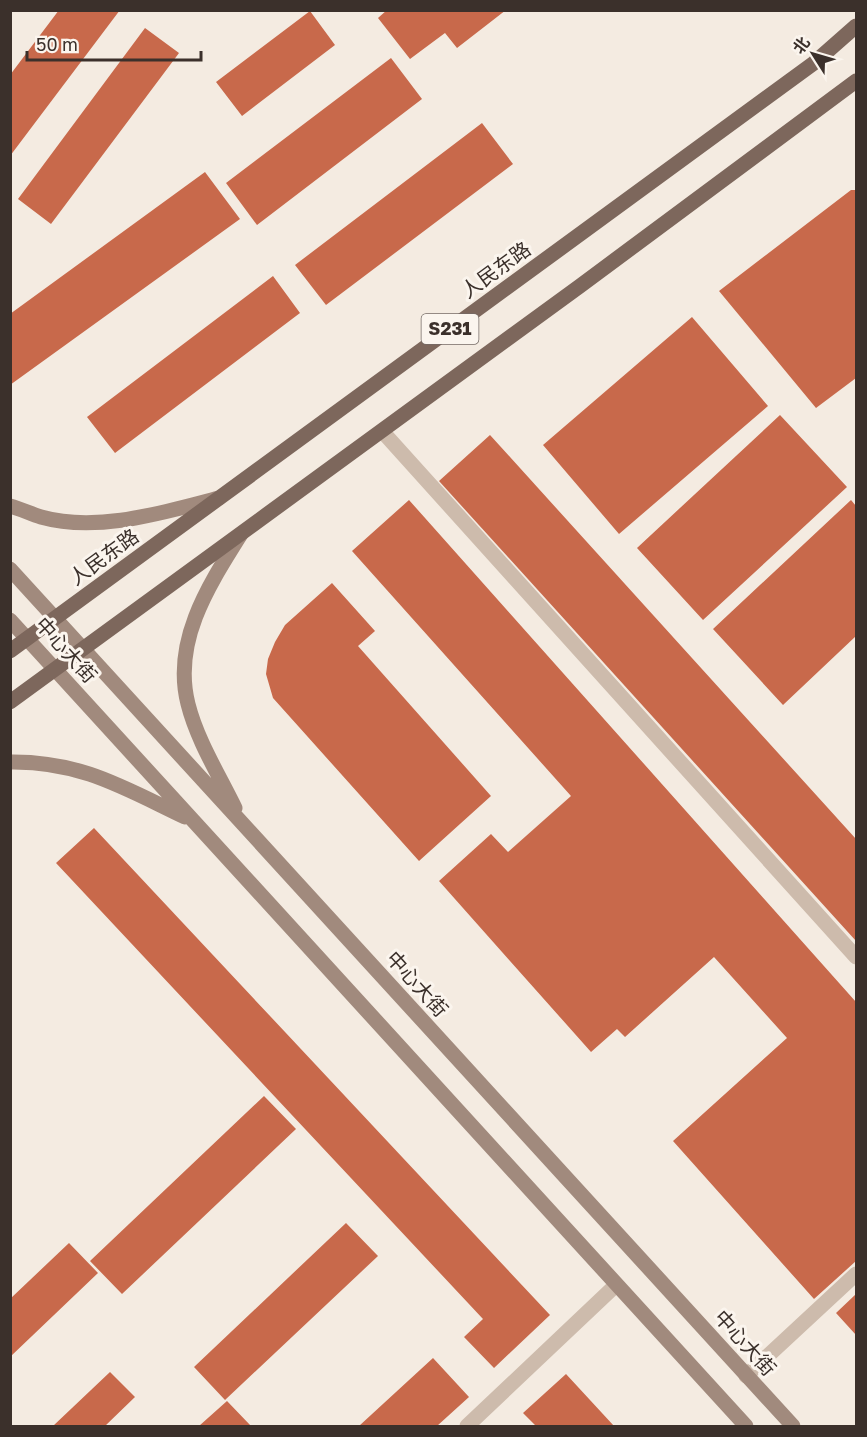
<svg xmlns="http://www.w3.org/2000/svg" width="867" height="1437" font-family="'Golos Text','Noto Sans SC',sans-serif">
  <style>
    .building { fill: #c8694b }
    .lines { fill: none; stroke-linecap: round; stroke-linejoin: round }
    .minor { stroke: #cdbbac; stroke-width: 15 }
    .secondary { stroke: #a18a7d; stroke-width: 15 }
    .primary { stroke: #7d675c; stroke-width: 15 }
    .labels { text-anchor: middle; stroke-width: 6; stroke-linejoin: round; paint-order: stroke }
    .shield { fill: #fbf5ee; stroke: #756b66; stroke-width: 1.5 }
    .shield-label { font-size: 18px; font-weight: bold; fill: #3b302b }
    .street-label { font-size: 20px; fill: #3b302b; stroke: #fbf5ee }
  </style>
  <rect width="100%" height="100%" fill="#f4ebe1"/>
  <!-- building -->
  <path class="building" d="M59,10H120L10,156V75Z
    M387,10H506L457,48L445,33L410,59L378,18Z
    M310,11L335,45L242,116L216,82Z
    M145,28L179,53L51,224L18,199Z
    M391,58L422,99L257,225L226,183Z
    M482,123L513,164L326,305L295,265Z
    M205,172L240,219L10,385V314Z
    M851,190H856V378L816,408L719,291Z
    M273,276L300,313L115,453L87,417Z
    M692,317L768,406L619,534L543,445Z
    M780,415L847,487L703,620L637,548Z
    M490,435L856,839V941L439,481Z
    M409,500L856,1002V1261L814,1299L673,1141L787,1038L714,957L625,1037L617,1029L591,1052L439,881L491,834L508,852L571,796L352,551Z
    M851,500L856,506V636L783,705L713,629Z
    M332,583L375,631L358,646L491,796L419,861L273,698L266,674L268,659L275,642L285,625Z
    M94,828L550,1315L494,1368L464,1337L483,1319L56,863Z
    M264,1096L296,1129L122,1294L90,1261Z
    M346,1223L378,1256L225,1400L194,1367Z
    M69,1243L98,1273L10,1357V1299Z
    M856,1294V1335L836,1313Z
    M433,1358L469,1397L437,1426H359Z
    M110,1372L135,1397L105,1426H53Z
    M566,1374L614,1426H536L523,1413Z
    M227,1401L251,1426H199Z"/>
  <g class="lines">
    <!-- minor -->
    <path class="minor" d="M382,431L856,957
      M746,1376L856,1274
      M467,1426L616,1285"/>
    <!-- secondary -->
    <path class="secondary" d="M10,506C21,509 31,514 41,517C98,533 164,512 219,498
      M10,569L793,1426
      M10,620L746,1426
      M10,762C81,761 124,788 185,817
      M235,808C219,775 197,740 188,704C172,641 209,585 241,534"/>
    <!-- primary -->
    <path class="primary" d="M10,651L814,63L856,26
      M10,702L580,286L856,81"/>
  </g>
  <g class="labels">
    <!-- shield labels -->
    <rect class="shield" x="421.5" y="314" width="57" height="30" rx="4.5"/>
    <g class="shield-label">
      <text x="450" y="335">S231</text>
    </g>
    <!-- street labels -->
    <g class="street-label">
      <text transform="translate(496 270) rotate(-36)" y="7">人民东路</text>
      <text transform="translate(104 557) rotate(-36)" y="7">人民东路</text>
      <text transform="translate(66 650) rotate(48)" y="7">中心大街</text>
      <text transform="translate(417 984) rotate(48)" y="7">中心大街</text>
      <text transform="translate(745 1343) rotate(48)" y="7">中心大街</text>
    </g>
  </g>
  <!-- border -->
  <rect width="867" height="1437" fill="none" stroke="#3b302b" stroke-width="24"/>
  <!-- north arrow -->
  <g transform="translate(813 54) rotate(307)" stroke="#fbf5ee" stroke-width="4.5" paint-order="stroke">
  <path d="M0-4.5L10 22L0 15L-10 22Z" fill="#3b302b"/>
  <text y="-9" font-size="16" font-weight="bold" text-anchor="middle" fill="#3b302b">北</text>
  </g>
  <!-- scale -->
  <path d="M27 51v9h174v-9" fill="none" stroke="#3b302b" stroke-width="3"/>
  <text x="36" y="51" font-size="18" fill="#3b302b" stroke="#fbf5ee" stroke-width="4.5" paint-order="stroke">50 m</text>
</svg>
